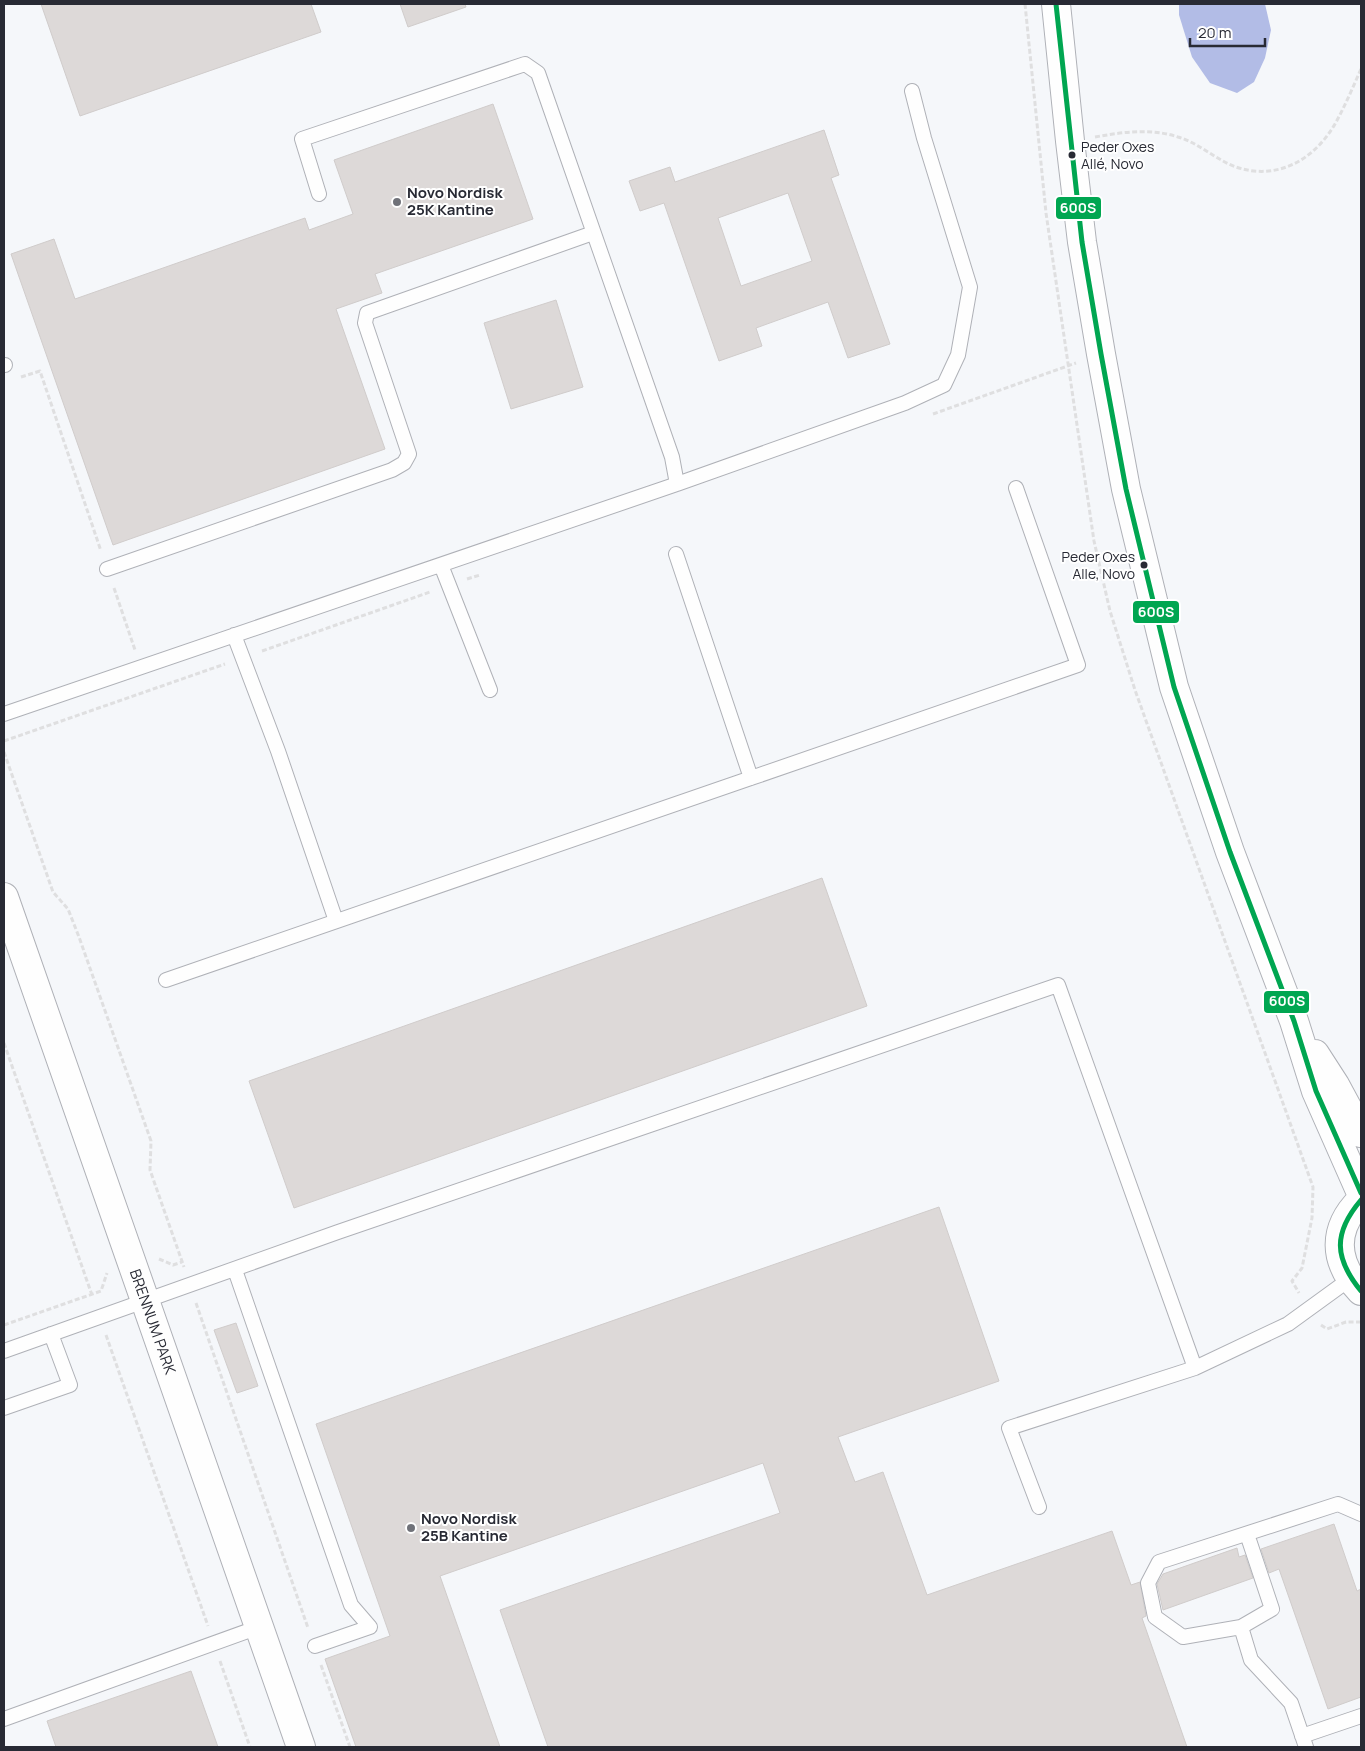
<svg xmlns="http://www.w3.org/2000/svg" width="1365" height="1751" font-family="Manrope,sans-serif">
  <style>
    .water { fill: #b2bce6 }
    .building { fill: #ddd9d8; stroke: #d0cccb; fill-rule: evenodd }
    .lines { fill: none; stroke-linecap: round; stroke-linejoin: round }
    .service-casing { stroke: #afb1b7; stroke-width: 16 }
    .minor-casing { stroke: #afb1b7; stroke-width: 30 }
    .tertiary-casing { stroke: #afb1b7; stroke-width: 30 }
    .path { stroke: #dfdfe0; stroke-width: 3; stroke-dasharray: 5 2.5; stroke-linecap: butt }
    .service { stroke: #fefefe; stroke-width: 14 }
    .minor { stroke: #fefefe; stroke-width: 28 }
    .tertiary { stroke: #fefefe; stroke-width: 28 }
    .bus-1-casing { stroke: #fff; stroke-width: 9 }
    .bus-1 { stroke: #00a651; stroke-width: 5 }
    .bus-dot { fill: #282a34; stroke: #fff; stroke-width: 2 }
    .poi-dot { fill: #707279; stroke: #fff; stroke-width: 2 }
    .labels { text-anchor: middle; stroke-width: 4; stroke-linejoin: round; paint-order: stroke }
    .bus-label { font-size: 14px; fill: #282a34; stroke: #fff; text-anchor: start }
    .poi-label { font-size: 15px; font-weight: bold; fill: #282a34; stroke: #fff; text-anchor: start }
    .street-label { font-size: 15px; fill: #282a34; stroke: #fff }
    .line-badge { stroke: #fff; stroke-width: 2 }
    .badge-label { font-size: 14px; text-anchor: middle; font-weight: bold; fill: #fff }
  </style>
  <rect width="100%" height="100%" fill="#f5f7fa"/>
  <!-- water -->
  <path class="water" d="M1179,4H1265L1271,30L1265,58L1254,82L1237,93L1210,83L1192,57L1179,15Z"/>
  <!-- building -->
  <path class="building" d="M41,4H311L321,32L80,116Z
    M400,4H465L466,7L408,27Z
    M493,104L533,219L375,274L382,293L336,309L385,449L113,545L11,254L54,239L75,299L305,218L309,230L353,214L334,160Z
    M824,130L839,175L831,178L890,344L848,358L828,302L756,328L762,346L719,361L664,203L640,211L629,181L670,167L675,182ZM788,193L812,261L741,286L718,218Z
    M556,300L583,387L511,409L484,323Z
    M822,878L867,1006L294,1208L249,1081Z
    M939,1207L999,1381L838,1437L855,1482L883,1472L927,1595L1112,1531L1131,1585L1140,1582L1146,1616L1142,1618L1187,1747H548L500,1610L780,1513L763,1463L440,1576L500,1747H356L325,1659L390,1636L316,1424Z
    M236,1323L258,1386L237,1393L214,1330Z
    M1334,1524L1357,1591L1361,1589V1697L1328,1709L1279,1569L1269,1573L1261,1549Z
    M1237,1548L1239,1557L1245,1555L1253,1578L1163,1610L1157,1584L1163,1574Z
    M191,1671L218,1747H56L47,1721Z"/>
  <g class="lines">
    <!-- service casing -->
    <g class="service-casing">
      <path id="service" d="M4,365H5
        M677,484L905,403L944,385L958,355L970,287L924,138L912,91
        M676,554L751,778L1078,665L1016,488
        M441,565L490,690
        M107,569L392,470L404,463L409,454L365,323L367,313L593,233
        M234,635L278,751L336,921
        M4,714L677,484L672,457L538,73L525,64L302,139L319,194
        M166,980L751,778
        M235,1270L351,1605L370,1627L315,1646
        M4,1351L338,1232L1058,985L1195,1368L1288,1324L1350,1279
        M4,1408L70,1385L51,1334
        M1039,1507L1009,1428L1195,1368
        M1247,1534L1272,1609L1241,1627L1251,1660L1291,1703L1306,1747
        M1241,1627L1183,1637L1155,1617L1148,1583L1159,1562L1338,1504L1361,1514
        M4,1719L259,1627
        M1302,1736L1361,1716"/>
    </g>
    <!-- minor casing -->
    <g class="minor-casing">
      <g id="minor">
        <path id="s1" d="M4,897L301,1747"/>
      </g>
    </g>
    <!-- tertiary casing -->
    <g class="tertiary-casing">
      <path id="tertiary" d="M1056,4L1070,141L1082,242L1101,354L1126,489L1174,687L1230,852L1294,1021L1316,1091L1361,1193
        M1315,1054L1335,1085L1361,1133
        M1361,1200C1332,1229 1333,1261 1361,1291"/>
    </g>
    <!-- path -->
    <path class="path" d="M1025,4L1046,213L1094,541L1110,611L1135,690L1313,1187L1312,1218L1302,1268L1292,1281L1299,1293
      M1095,137C1123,132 1151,128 1178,137C1199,143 1216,160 1236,167C1277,181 1314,160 1335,124C1345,106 1353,87 1361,69
      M21,377L40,371L101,551
      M933,414L1076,363
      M467,579L480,575
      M114,588L135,650
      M262,651L430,592
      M4,741L225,664
      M4,752L53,892L68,909L79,937L151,1141L150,1170L184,1267
      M4,1043L93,1298
      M159,1259L173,1265L182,1262
      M196,1303L308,1628
      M4,1325L101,1291L107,1273
      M1321,1325L1327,1329L1346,1322H1361
      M106,1335L208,1626
      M220,1661L250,1747
      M321,1665L350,1747"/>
    <!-- service -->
    <use href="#service" class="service"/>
    <!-- minor -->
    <use href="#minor" class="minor"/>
    <!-- tertiary -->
    <use href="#tertiary" class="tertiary"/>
    <!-- bus-1 casing -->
    <g class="bus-1-casing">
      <path id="bus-1" d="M1056,4L1082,242L1101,354L1126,489L1174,687L1230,852L1294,1021L1316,1091L1361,1193
        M1361,1200C1333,1233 1334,1258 1361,1291"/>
    </g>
    <!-- bus-1 -->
    <use href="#bus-1" class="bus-1"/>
  </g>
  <!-- markers -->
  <g class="bus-dot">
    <circle cx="1072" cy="155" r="4.5"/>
    <circle cx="1144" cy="565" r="4.5"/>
  </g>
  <g class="poi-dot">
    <circle cx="397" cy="202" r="5"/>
    <circle cx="411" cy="1528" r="5"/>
  </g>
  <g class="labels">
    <!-- bus labels -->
    <g class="bus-label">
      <text x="1081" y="152">Peder Oxes<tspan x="1081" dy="17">Allé, Novo</tspan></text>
      <text x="1135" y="562" text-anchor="end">Peder Oxes<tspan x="1135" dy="17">Alle, Novo</tspan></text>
    </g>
    <!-- poi labels -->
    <g class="poi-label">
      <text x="407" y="198">Novo Nordisk<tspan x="407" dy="17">25K Kantine</tspan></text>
      <text x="421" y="1524">Novo Nordisk<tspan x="421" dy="17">25B Kantine</tspan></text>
    </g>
    <!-- street labels -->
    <g class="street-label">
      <text dy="5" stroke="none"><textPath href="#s1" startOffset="450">BRENNUM PARK</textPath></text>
    </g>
  </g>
  <g class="line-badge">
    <rect x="1055" y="196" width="47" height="24" rx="5" fill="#00a651"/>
    <rect x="1132" y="600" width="48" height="24" rx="5" fill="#00a651"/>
    <rect x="1263" y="990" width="47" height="24" rx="5" fill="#00a651"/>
  </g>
  <g class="badge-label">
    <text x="1078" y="213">600S</text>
    <text x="1156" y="617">600S</text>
    <text x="1287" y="1006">600S</text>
  </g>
  <!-- border -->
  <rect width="1365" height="1751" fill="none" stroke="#282a34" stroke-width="10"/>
  <!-- scale -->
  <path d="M1190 38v8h75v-8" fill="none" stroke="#282a34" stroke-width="2.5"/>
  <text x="1198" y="38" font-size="15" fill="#282a34" stroke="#ffffff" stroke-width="4" paint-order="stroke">20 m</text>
</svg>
